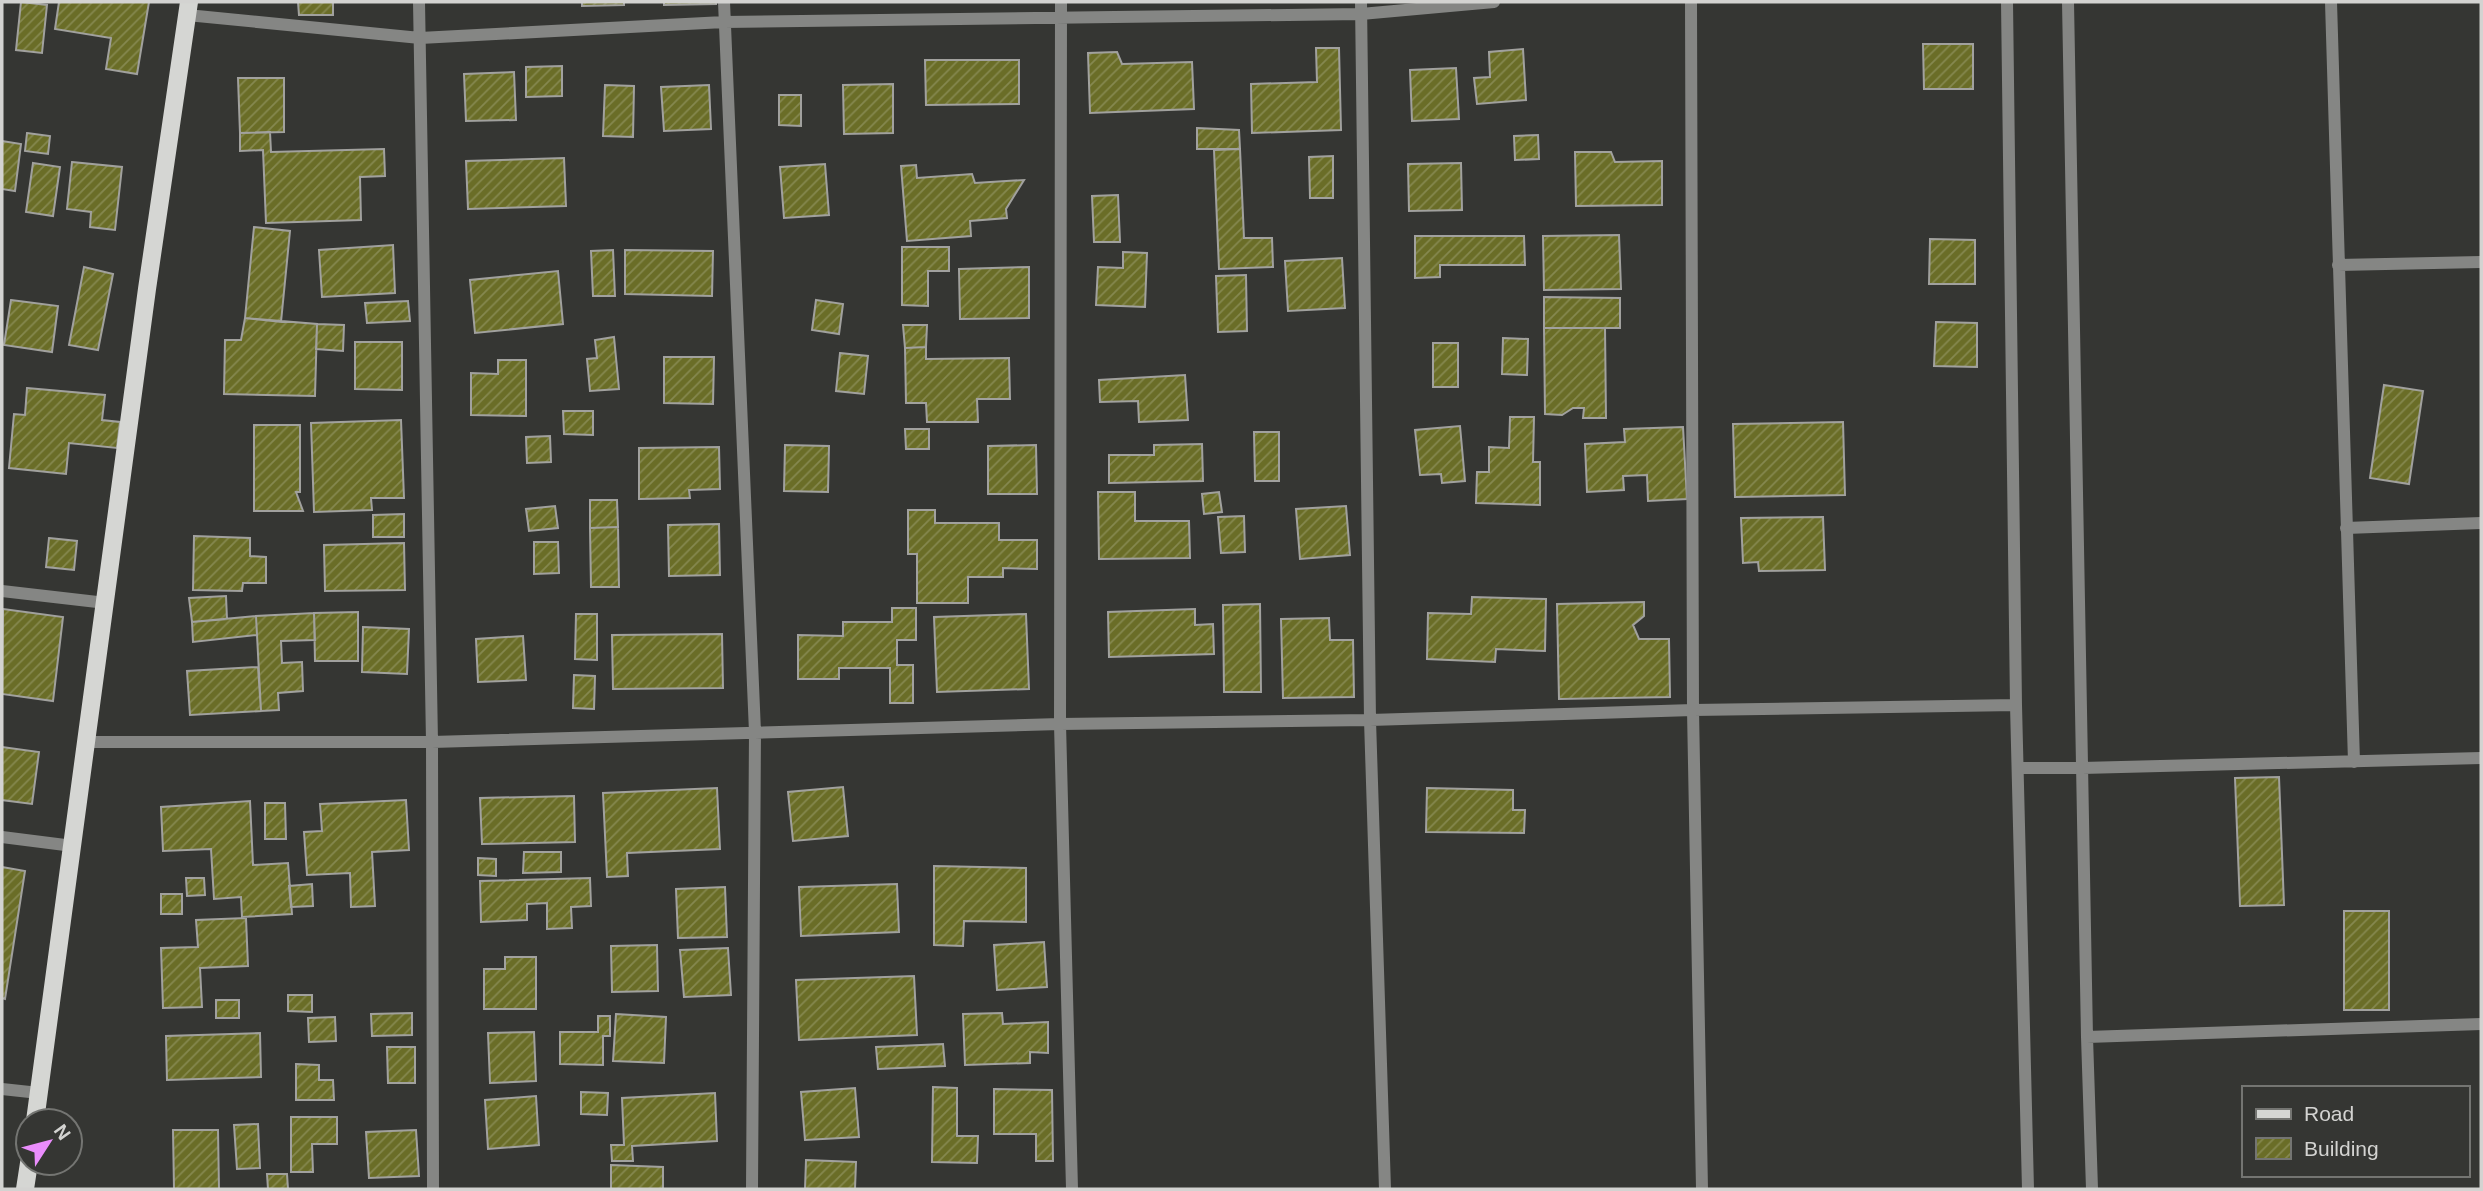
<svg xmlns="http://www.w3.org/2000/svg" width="2483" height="1191" font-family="Helvetica,sans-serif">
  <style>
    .building { fill: url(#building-hatch); stroke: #a1a19e; stroke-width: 2 }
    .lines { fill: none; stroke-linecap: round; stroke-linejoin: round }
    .minor { stroke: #858684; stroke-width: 12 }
    .major { stroke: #d5d6d3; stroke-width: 18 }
  </style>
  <defs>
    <pattern id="building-hatch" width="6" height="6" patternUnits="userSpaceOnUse" patternTransform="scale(1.75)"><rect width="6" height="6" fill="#6a6d27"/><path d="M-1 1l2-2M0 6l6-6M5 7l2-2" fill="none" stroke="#85884f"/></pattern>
  </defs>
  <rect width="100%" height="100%" fill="#353633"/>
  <!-- building -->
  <path class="building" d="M21,2L47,5L42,53L16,50Z
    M59,2H149L137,74L106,69L111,38L55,29Z
    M298,2H333V15H299Z
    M582,2H624V5L582,6Z
    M664,2H716V4L664,5Z
    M1923,44H1973V89H1924Z
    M1316,48H1339L1341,130L1252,133L1251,84L1317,82Z
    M1523,49L1526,100L1477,104L1474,78L1490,77L1489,52Z
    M1117,52L1122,64L1192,62L1194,109L1090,113L1088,53Z
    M925,60H1019V104L926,105Z
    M562,66V96L526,97V67Z
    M1456,68L1459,119L1412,121L1410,70Z
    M514,72L516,120L466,121L464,74Z
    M238,78H284V132L240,133Z
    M893,84V133L844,134L843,85Z
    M605,85L634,86L633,137L603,136Z
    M709,85L711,129L664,131L661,87Z
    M779,95H801V126L779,125Z
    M1197,128L1239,130L1240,149H1197Z
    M270,132L271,152L384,149L385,176L360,177L361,220L266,223L263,150L240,151V133Z
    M27,133L50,136L48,154L25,151Z
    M1538,135L1539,159L1515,160L1514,136Z
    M2,141L21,144L15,191L2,189Z
    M1240,149L1244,238H1272L1273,267L1219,269L1214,150Z
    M1575,152H1611L1615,162L1662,161V205L1576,206Z
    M1333,156V198H1310L1309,157Z
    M564,158L566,206L468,209L466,161Z
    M72,162L122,167L115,230L90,227L91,212L67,209Z
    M33,163L60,167L53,216L26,212Z
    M1461,163L1462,210L1409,211L1408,164Z
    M825,164L829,215L784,218L780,167Z
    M916,165L917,178L972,174L975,183L1024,180L1006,209L1007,218L970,221L971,236L907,241L901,166Z
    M1118,195L1120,242H1094L1092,196Z
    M254,227L290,231L281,322L245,318Z
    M1619,235L1621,289L1544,290L1543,236Z
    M1415,236H1524L1525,265H1440V277L1415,278Z
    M1930,239L1975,240V284H1929Z
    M393,245L395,293L322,297L319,250Z
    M902,247H949V271H928V306L902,305Z
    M613,250L615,296H593L591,251Z
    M625,250L713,251L712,296L625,294Z
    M1123,252L1147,253L1145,307L1096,305L1098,267L1123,268Z
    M1342,258L1345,308L1288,311L1285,261Z
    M84,267L113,274L98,350L69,345Z
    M1029,267V318L960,319L959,269Z
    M558,271L563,324L475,333L470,280Z
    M1246,275L1247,331L1218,332L1216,276Z
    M1544,297L1620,298V328H1544Z
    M11,300L58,306L52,352L4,345Z
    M816,300L843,304L839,334L812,330Z
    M408,301L410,321L367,323L365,303Z
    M245,318L317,324L315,396L224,394L225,340H241Z
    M1936,322L1977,323V367L1934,366Z
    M317,324L344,325L343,351L316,349Z
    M903,325H927L926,347L905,348Z
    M1544,328H1605L1606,418H1583L1584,408H1573L1562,415L1545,414Z
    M614,337L619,389L590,391L587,359L597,358L595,340Z
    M1503,338L1528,339L1527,375L1502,374Z
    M355,342H402V390L355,389Z
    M1433,343H1458V387H1433Z
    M926,347V359L1009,358L1010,399H977L978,422H927L926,403H906L905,348Z
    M840,353L868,356L864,394L836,391Z
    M664,357H714L713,404L664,403Z
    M498,360H526V416L471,415V373L498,374Z
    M1185,375L1188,420L1139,422L1138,401L1100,402L1099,380Z
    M2384,385L2423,391L2409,484L2370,478Z
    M27,388L105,395L102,420L120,422L117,448L69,443L66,474L9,468L14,414L25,415Z
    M563,411H593V435L564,434Z
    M1510,417H1534L1533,462H1540V505L1476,503L1477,472H1489V447L1509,448Z
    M401,420L404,498H371L372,510L314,512L311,423Z
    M1843,422L1845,495L1735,497L1733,424Z
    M254,425H300V492H296L303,511H254Z
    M1460,426L1465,481L1442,483L1441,474L1420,475L1415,430Z
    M1683,427L1687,499L1648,501L1647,475L1623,476L1624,490L1587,492L1585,444L1625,442L1624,429Z
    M905,429H929V449H906Z
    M1254,432H1279V481H1255Z
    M550,436L551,462L527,463L526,437Z
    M1202,444L1203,481L1109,483V455H1154V445Z
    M785,445L829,446L828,492L784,491Z
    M1036,445L1037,494H988V446Z
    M719,447L720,489L689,490L690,498L639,499V448Z
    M1098,492H1135V521H1189L1190,558L1099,559Z
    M1219,492L1222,512L1204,514L1202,494Z
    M590,500H617L618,527L590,528Z
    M555,506L558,528L529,531L526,509Z
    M1346,506L1350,555L1300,559L1296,509Z
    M908,510H935V523H999V540H1037V569L1003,568V577H968V603H917V554H908Z
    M404,514V537H373V515Z
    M1244,516L1245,552L1221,553L1218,517Z
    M1823,517L1825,570L1759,571L1758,562L1743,563L1741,518Z
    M719,524L720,575L669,576L668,525Z
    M618,527L619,587H591L590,528Z
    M194,536L250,538V556L266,557V583H243L242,591L193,590Z
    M49,538L77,541L74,570L46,567Z
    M534,542H558L559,573L534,574Z
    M404,543L405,590L325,591L324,545Z
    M226,596L227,619L192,622L189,598Z
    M1472,597L1546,599L1545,651L1496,649L1495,662L1427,659L1428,613L1471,614Z
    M1644,602V616L1633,625L1639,639H1669L1670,697L1559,699L1557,604Z
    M1260,604L1261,692H1224L1223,605Z
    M892,608H916V640H897V665H913V703H890V668H839V679H798V635L843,636V622H892Z
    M3,609L63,617L53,701L2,694Z
    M1195,609V625L1213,624L1214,654L1109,657L1108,612Z
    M358,612V661H315L314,613Z
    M314,613L315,640L281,641L282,663L302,662L303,691L278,693L279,710L261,711L256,616Z
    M576,614H597V660L575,659Z
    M1026,614L1029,689L937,692L934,617Z
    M256,616L257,635L193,642L192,622Z
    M1329,618L1330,640H1353L1354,697L1283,698L1281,619Z
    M363,627L409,629L407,674L362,672Z
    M722,634L723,688L613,689L612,635Z
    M523,636L526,680L478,682L476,639Z
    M258,667L261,711L190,715L187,671Z
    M574,675L595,676L594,709L573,708Z
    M2,747L39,752L32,804L2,800Z
    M2279,777L2284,905L2240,906L2235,778Z
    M843,787L848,836L793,841L788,792Z
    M717,788L720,849L627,853L628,876L607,877L603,793Z
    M1427,788L1513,790V810H1525L1524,833L1426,832Z
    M574,796L575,842L482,844L480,798Z
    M406,800L409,850L372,852L375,906L351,907L350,873L307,875L304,832L322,831L320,804Z
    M250,801L253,865L288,863L292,914L242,917L241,897L214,899L211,849L163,851L161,807Z
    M265,803H285L286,839H265Z
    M524,852H561V872L523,873Z
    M478,858L496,859V876L478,875Z
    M934,866L1026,868V922L964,921L963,946L934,945Z
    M2,867L25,871L5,999L2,998Z
    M186,878H204L205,895L187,896Z
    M590,878L591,906L571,907L572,928L547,929V903L527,904V920L481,922L480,881Z
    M312,884L313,906L291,907L289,886Z
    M897,884L899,932L801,936L799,887Z
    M725,887L727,937L678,938L676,889Z
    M161,894H182V914H161Z
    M2344,911H2389V1010H2344Z
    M246,918L248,966L200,968L202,1007L163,1008L161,948L198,947L196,920Z
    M1044,942L1047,987L997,990L994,945Z
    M657,945L658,991L612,992L611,946Z
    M728,948L731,995L684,997L680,950Z
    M505,957H536V1009H484V969H505Z
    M914,976L917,1035L799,1040L796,980Z
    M288,995H312V1012L288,1011Z
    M216,1000H239V1018H216Z
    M412,1013V1035L372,1036L371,1014Z
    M1002,1013L1003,1024L1048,1022V1053L1030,1052V1063L965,1065L963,1014Z
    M616,1014L666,1017L664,1063L613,1061Z
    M598,1016H610V1036H603V1065L560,1064V1032H598Z
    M335,1017L336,1041L309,1042L308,1018Z
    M534,1032L536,1081L490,1083L488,1033Z
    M260,1033L261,1077L167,1080L166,1036Z
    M943,1044L945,1066L878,1069L876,1047Z
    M387,1047H415V1083H388Z
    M296,1064L319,1065V1080H333L334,1100H296Z
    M933,1087L957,1088V1136H978L977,1163L932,1162Z
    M855,1088L859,1137L805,1140L801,1092Z
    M994,1089L1052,1090L1053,1161H1036V1134H994Z
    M581,1092L608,1093L607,1115L581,1114Z
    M715,1093L717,1141L632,1146L633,1161H612L611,1145H624L622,1098Z
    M536,1096L539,1145L488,1149L485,1100Z
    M291,1117H337V1144H312L313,1172H291Z
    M258,1124L260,1168L237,1169L234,1125Z
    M173,1130H218L219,1189H174Z
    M416,1130L419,1176L369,1178L366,1132Z
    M806,1160L856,1162L855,1189H805Z
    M611,1165L663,1167V1189H611Z
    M267,1174H287L288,1189H268Z"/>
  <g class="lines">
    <!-- minor -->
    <path class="minor" d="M419,2L432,742L433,1189
      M724,2L755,732L752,1189
      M1061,2L1060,724L1072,1189
      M1361,2L1370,720L1385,1189
      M1691,2L1693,710L1702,1189
      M2007,2L2016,705L2028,1189
      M2068,2L2087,1037L2092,1189
      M2331,2L2354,762
      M187,15L420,38L724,22L1361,14L1494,2
      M2338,265L2481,262
      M2346,528L2481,523
      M2,591L106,603
      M88,742H432L1060,724L1370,720L1693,710L2016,705
      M2018,768H2082L2481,758
      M2,837L73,846
      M2087,1037L2481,1024
      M2,1089L39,1093"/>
    <!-- major -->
    <path class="major" d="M35,1121L147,289L189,2
      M25,1189L29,1163"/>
  </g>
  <!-- border -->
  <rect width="2483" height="1191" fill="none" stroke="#d3d3d1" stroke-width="7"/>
  <!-- legend -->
  <rect x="2242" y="1086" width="228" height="91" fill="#353633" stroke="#747572" stroke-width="2"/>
  <rect x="2256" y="1109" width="35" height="10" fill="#d5d6d3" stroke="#747572" stroke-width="2"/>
  <text x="2304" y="1121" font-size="21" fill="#d3d3d1">Road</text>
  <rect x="2256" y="1138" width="35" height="21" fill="url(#building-hatch)" stroke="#747572" stroke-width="2"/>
  <text x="2304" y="1156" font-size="21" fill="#d3d3d1">Building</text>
  <!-- north arrow -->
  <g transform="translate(49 1142) rotate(54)"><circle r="33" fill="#353633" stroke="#747572" stroke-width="2"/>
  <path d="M0-5L12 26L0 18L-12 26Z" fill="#ea8dfc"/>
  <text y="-10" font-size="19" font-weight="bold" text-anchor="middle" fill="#d3d3d1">N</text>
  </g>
</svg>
